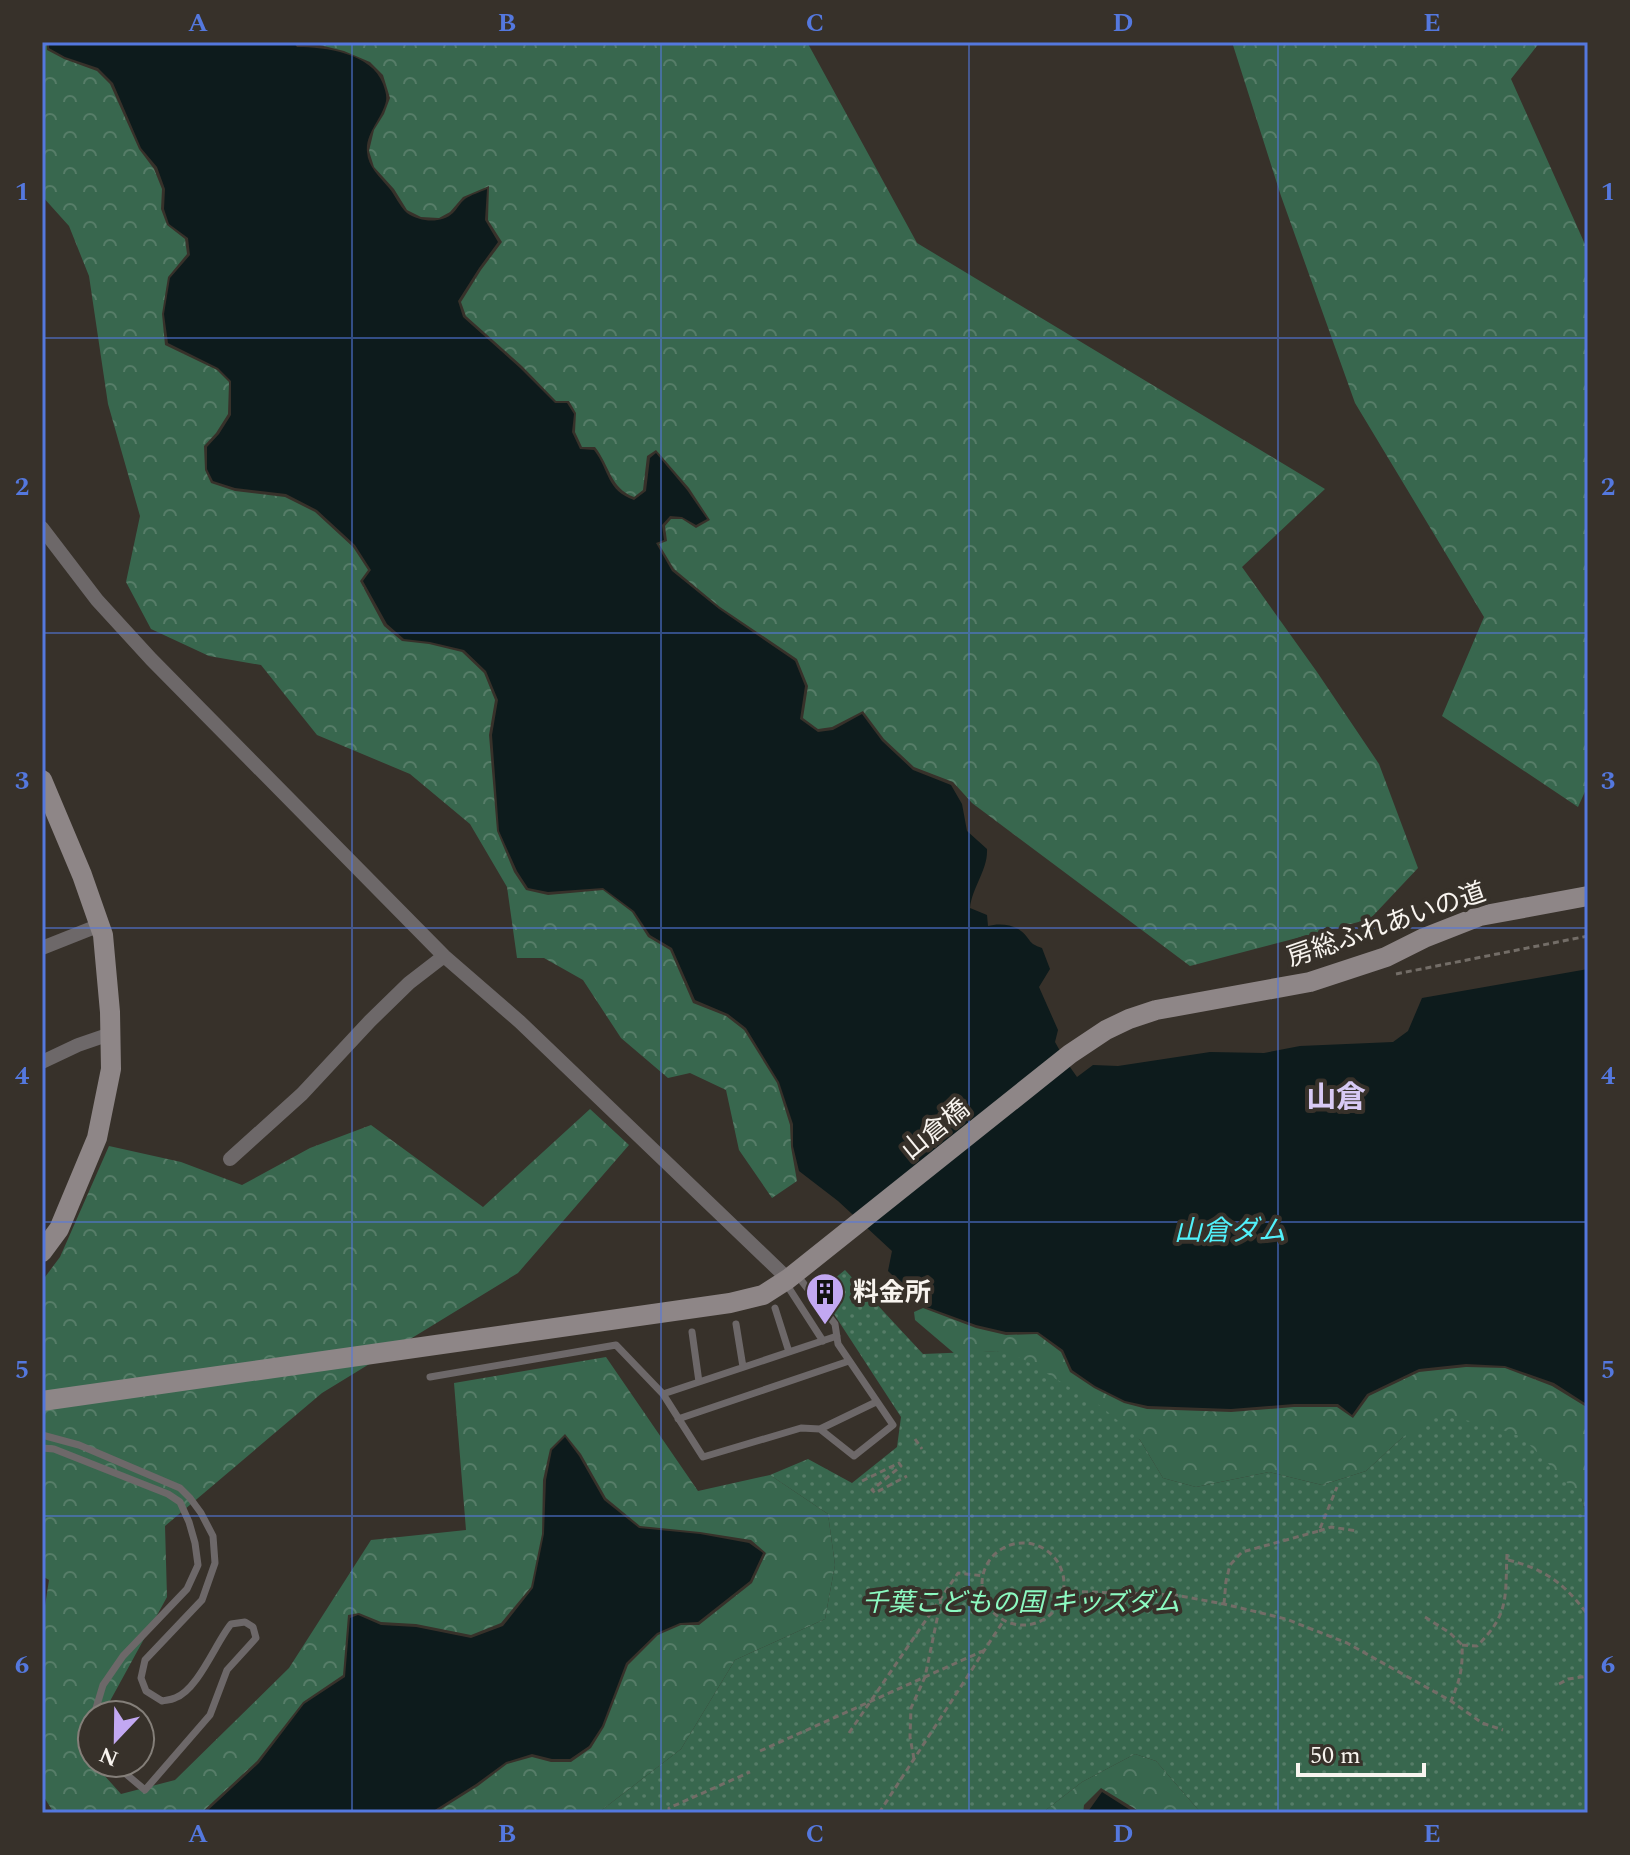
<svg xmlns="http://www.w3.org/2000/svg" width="1630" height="1855" font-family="Spectral,'Noto Sans JP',serif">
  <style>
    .forest { fill: url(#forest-crowns) }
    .park { fill: url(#park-dots) }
    .water { fill: #0d1b1c }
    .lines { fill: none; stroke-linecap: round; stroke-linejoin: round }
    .path { stroke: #736d67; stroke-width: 3; stroke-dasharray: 6 4; stroke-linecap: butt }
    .lane { stroke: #6d6869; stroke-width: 7 }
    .street { stroke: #6d6869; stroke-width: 14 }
    .secondary { stroke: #8e8687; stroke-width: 20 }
    .grid { fill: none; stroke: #5478de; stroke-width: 2; stroke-opacity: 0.55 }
    .labels { text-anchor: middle; stroke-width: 8; stroke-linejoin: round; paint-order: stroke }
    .street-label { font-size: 26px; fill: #f8f4ef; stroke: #37312a }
    .poi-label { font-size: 26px; font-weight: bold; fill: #f8f4ef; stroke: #37312a; text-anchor: start }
    .park-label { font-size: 26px; font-style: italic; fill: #8cfac1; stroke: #37312a }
    .water-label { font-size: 28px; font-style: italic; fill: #51f1fa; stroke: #37312a }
    .quarter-label { font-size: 30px; font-weight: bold; fill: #d8caf4; stroke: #37312a }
    .neatline { fill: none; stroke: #5478de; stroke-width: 3 }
    .grid-label { font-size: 26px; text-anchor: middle; font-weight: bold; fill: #5478de }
  </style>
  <defs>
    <pattern id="forest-crowns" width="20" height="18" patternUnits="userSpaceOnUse" patternTransform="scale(2)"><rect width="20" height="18" fill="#38674e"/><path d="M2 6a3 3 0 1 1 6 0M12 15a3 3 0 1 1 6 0" fill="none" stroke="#567d68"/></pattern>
    <pattern id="park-dots" width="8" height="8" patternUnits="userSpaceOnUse" patternTransform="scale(2)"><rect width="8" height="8" fill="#38674e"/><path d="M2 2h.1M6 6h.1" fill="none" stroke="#567d68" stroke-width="1.8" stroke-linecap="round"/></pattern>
  </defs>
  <rect width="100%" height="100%" fill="#37312a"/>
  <!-- forest -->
  <path class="forest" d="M42,42H47V50L64,59L97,71L110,84L139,149L154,169L162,189L161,209L167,225L185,239L187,254L168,277L162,314L165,345L217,370L229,382L228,414L216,433L204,446L205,470L211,483L235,491L285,497L315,512L353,547L368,570L360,581L384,626L402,641L429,644L462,652L484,673L495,700L489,735L497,831L514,872L526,890L548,895L603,890L632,912L648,937L670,950L693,1003L726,1016L744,1030L777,1083L790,1125L791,1147L797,1181L772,1198L739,1150L726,1090L690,1073L668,1078L621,1038L583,980L544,958H517L507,887L470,824L410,774L317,735L261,665L209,656L151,629L126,582L140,516L108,404L89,276L69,226L42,196Z
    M297,42H807L917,243L1325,489L1242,567L1317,672L1379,764L1418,868L1370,919L1190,966L972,803L953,782L914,767L884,739L863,711L832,727L818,729L803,718L808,686L797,659L720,607L674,569L659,544L667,541L665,526L671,519H682L696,528L710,520L689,488L656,450L647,456L643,490L634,497C610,488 610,466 595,447H582L575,432L576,413L569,401H556L522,366L466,316L461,302L481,270L502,242L488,220L489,186L463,197L450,212L439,218L421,217L407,210L394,189L374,167L369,151L374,130L384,114L390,98L383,75L370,62L344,51L320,45L299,44Z
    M1232,42H1540L1511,79L1588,251V785L1578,807L1442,716L1484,617L1355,403L1281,196Z
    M590,1109L629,1145L518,1273L322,1393L165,1526L167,1597L110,1701L100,1715H92V1726L78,1746L121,1794L175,1780L289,1668L371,1540L466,1530L454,1383L606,1357L698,1491L770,1475L828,1514L835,1565L825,1619L735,1660L681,1749L598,1813H435L478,1786L507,1764L532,1757L551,1762H571L591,1748L604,1727L628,1665L658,1635L681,1625H699L752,1583L766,1553L751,1540L700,1532L640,1526L606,1498L581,1454L565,1434L550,1449L543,1480L542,1534L531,1587L501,1623L471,1635L416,1624L381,1622L359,1613L348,1615L343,1675L303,1702L257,1761L201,1813H54L42,1794V1625L49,1580L42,1576V1281L60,1257L109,1146L181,1162L242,1185L310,1148L371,1125L483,1207Z
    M923,1308L976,1328L1006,1335L1037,1334L1061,1352L1070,1372L1094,1388L1124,1403L1147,1409L1231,1412L1294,1407H1337L1353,1418L1369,1396L1419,1372L1466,1367L1505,1368L1552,1386L1588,1408V1529L1582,1498L1403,1437L1366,1471L1322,1485L1269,1472L1196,1487L1163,1478L1140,1440L997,1351L955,1354L915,1320L914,1312Z
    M1135,1754L1156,1761L1201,1813H1142L1101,1788L1084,1805L1083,1813H1042L1082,1782Z"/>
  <!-- park -->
  <path class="park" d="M845,1270L923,1354L997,1351L1023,1359L1102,1407L1140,1440L1163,1478L1196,1487L1269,1472L1322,1485L1366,1471L1403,1437L1437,1415L1486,1424L1522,1437L1582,1498L1588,1529V1813H1201L1156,1761L1135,1754L1082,1782L1042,1813H598L681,1749L735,1660L825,1619L835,1565L828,1514L770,1475L808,1459L852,1483L897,1447L901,1417L819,1291Z"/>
  <!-- water -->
  <path class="water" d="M49,42H293L297,47C325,47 372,53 383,84C385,90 387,95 386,101C382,119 365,133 367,152C368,167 380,177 389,188C395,195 400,207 407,213C420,222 441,224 453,213C457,209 460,203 465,199C471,195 480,192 487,189L485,220L498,242L479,268L458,301L463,317L520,368L555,403H567L574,414L572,432L580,449L594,450C610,471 606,490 634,500L646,491L650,458L656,453L687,490L707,519L696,525L682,517L670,516L662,525L664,540L656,543L672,571L719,609L795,661L805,686L800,719L818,732L833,730L862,714L882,741L913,770L951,785L962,804L967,831L987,849C988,870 972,887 970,908L987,915L988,926C998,923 1013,924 1021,931C1032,940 1027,943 1042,948L1050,969L1039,987L1058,1030L1055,1042L1065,1060L1077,1077L1093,1065L1118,1066L1210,1052L1264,1053L1300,1046L1393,1042L1408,1031L1422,998L1588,969V1405L1554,1383L1505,1366L1466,1364L1419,1369L1367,1394L1352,1415L1338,1404H1294L1231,1409L1148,1406L1125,1401L1095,1386L1072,1370L1063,1350L1038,1332H1006L976,1325L924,1306L888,1271L892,1251L838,1201L799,1171L793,1146V1124L779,1082L746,1028L728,1014L695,1000L672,948L650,935L634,911L603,888L548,892L528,888L517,871L499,831L492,735L498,700L486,671L464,650L430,642L404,639L387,624L363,581L371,570L355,545L317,510L286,494L235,488L213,481L207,469V447L219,434L231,415V381L218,368L168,343L164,314L170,278L190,255L188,238L169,224L164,209L165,189L157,167L141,148L113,83L98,68L65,57L49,48Z
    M565,1437L579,1456L604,1500L639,1528L700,1534L749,1543L763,1553L750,1581L698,1622L680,1623L657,1633L626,1663L602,1726L589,1746L570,1759H552L532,1754L506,1762L476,1784L430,1813H205L259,1763L304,1704L345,1677L350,1618L358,1615L381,1625L416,1627L471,1638L503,1626L533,1588L544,1534L546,1480L552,1450Z
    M1102,1792L1135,1813H1087Z"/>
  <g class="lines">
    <!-- path -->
    <path class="path" d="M1396,974L1588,936
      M915,1439L922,1449
      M862,1481L899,1463L901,1466L872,1490L875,1493L907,1476
      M1319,1531L1331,1527L1357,1531
      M982 1584a41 41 0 1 1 82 0a41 41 0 1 1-82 0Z
      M1508,1560C1545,1569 1565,1584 1588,1615
      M1062,1591L1175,1595L1224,1604L1286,1619L1347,1643L1451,1701L1482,1723L1503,1730
      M1224,1604L1226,1581L1230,1565L1242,1552L1319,1531L1337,1487
      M1425,1617L1450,1633L1462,1645C1463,1668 1460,1680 1451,1701
      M1462,1645L1477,1646C1510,1614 1505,1596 1507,1554
      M1559,1684L1568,1679L1588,1676
      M849,1733L958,1573L984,1576
      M760,1751L985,1650
      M914,1759L910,1737L911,1708L925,1677L941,1600
      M669,1813V1808L750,1772
      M879,1813L1004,1620"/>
    <!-- lane -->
    <path class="lane" d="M797,1275L835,1324L838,1344L893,1425L854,1456L820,1429L876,1402
      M785,1282L823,1341
      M775,1308L789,1352
      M736,1324L743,1367
      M692,1332L699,1382
      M430,1377L616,1345L663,1394
      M678,1419L849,1361
      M820,1429L801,1428L703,1457L663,1394L837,1336
      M42,1435L79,1445L180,1488L190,1498L201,1513L213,1536L215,1563L202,1600L145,1660L141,1678L146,1691L162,1701C167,1700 171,1700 175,1698C198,1690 216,1642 231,1624L245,1622L253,1627L256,1638L227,1670L210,1715L145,1790L113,1763
      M42,1448L54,1449L168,1494L180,1502L189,1522L195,1543L198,1565L187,1589L123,1656L103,1685L94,1715"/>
    <!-- street -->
    <path class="street" d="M42,528L97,600L151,659L444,956L520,1022L788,1279
      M42,948L100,925
      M42,1062L78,1045L110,1034
      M230,1159L302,1094L370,1021L409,983L444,956"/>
    <!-- secondary -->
    <path class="secondary" d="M42,780L82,875L103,935L110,1012L111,1069L97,1138L59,1229L42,1252
      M42,1401L730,1303L763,1295L788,1279L1070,1054L1106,1030L1129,1019L1156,1010L1310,982L1386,957L1424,938L1480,916L1588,896"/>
  </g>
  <!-- grid -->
  <path class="grid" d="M352,42V1813M661,42V1813M969,42V1813M1278,42V1813M42,338H1588M42,633H1588M42,928H1588M42,1222H1588M42,1516H1588"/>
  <!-- icons -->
  <defs>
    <g id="building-pin" transform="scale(2)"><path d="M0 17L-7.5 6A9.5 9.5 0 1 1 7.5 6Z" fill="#c2a8f2" stroke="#37312a"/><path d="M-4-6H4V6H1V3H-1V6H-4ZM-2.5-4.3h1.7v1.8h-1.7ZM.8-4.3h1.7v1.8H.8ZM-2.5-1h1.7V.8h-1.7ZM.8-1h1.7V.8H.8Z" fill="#111"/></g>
  </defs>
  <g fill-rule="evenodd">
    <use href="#building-pin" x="825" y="1292"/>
  </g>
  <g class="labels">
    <!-- street labels -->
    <g class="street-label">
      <text transform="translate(1386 924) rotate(-19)" y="9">房総ふれあいの道</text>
      <text transform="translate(935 1129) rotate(-39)" y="9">山倉橋</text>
    </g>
    <!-- poi labels -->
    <g class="poi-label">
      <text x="853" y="1301">料金所</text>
    </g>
    <!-- park labels -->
    <g class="park-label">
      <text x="1021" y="1611">千葉こどもの国 キッズダム</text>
    </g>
    <!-- water labels -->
    <g class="water-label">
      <text x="1230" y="1240">山倉ダム</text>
    </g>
    <!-- quarter labels -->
    <g class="quarter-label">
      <text x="1336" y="1107">山倉</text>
    </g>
  </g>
  <!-- border -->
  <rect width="1630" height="1855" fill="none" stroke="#37312a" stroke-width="88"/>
  <!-- north arrow -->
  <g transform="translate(116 1739) rotate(202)"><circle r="38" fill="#37312a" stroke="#847f79" stroke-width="2"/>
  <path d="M0-6L14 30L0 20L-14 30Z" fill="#c2a8f2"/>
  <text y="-12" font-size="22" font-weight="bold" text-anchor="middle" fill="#f8f4ef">N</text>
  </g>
  <!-- scale -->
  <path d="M1298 1763v12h126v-12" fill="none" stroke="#f8f4ef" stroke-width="4"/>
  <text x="1310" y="1763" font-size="24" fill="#f8f4ef" stroke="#37312a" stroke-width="6" paint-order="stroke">50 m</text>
  <rect x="44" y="44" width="1542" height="1767" class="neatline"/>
  <g class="grid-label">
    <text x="198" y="31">A</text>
    <text x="507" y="31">B</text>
    <text x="815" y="31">C</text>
    <text x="1123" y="31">D</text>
    <text x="1432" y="31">E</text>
    <text x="22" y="200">1</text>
    <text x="1608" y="200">1</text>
    <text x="22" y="495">2</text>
    <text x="1608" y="495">2</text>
    <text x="22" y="789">3</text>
    <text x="1608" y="789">3</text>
    <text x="22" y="1084">4</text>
    <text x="1608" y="1084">4</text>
    <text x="22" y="1378">5</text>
    <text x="1608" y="1378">5</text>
    <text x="22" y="1673">6</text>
    <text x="1608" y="1673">6</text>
    <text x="198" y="1842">A</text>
    <text x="507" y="1842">B</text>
    <text x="815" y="1842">C</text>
    <text x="1123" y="1842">D</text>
    <text x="1432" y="1842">E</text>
  </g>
</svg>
